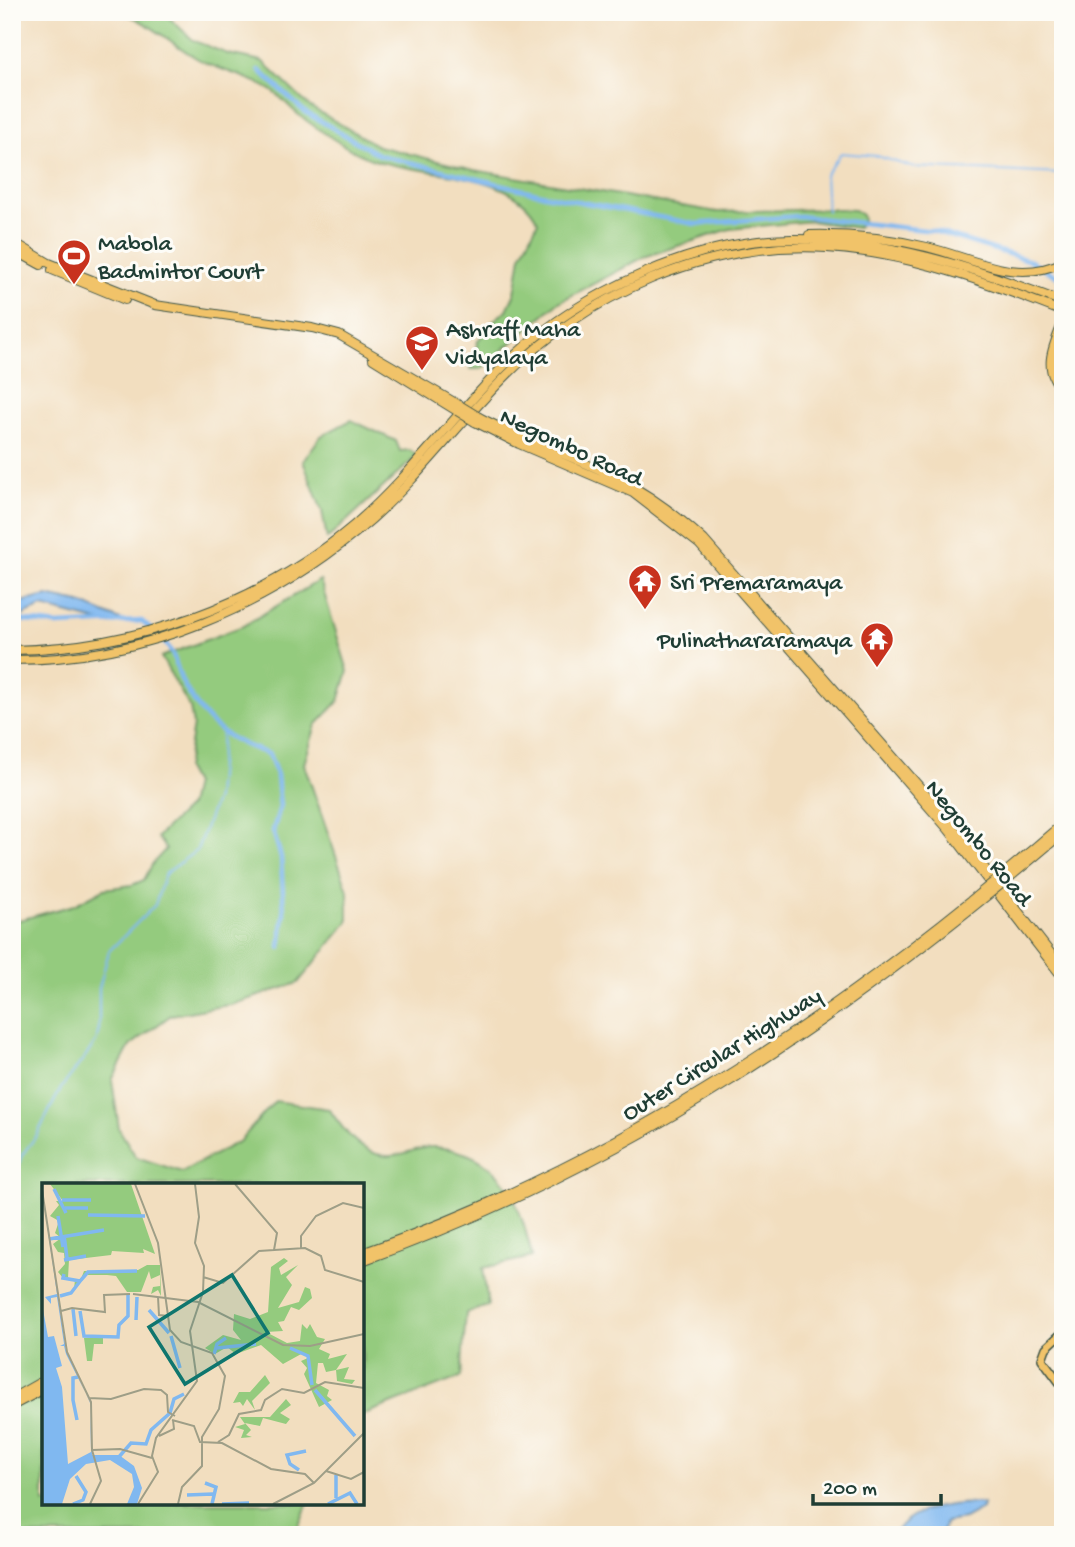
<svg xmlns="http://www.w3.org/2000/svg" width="1075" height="1547" font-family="'Gochi Hand',sans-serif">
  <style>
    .green { fill: #94cb7e; stroke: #5a8459; stroke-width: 2 }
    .water { fill: #80b8f0; stroke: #507a92; stroke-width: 2 }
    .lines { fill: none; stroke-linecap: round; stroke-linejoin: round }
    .stream { stroke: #80b8f0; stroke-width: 2 }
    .canal { stroke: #80b8f0; stroke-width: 4.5 }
    .major-casing { stroke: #3f5549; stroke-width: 10 }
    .highway-casing { stroke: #3f5549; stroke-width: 10 }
    .major { stroke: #f1c369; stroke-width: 7 }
    .highway { stroke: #f1c369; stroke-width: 8 }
    .highway-bridge-casing { stroke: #3f5549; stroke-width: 10; stroke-linecap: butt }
    .highway-bridge { stroke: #f1c369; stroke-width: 8 }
    .labels { text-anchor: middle; stroke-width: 6; stroke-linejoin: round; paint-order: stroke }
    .poi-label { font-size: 24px; fill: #1f3d34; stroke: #fdfcf7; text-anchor: start }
    .street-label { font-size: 24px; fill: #1f3d34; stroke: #fdfcf7 }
    .inset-river { fill: none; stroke: #80b8f0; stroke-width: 3.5 }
    .inset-road { fill: none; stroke: #9e9e87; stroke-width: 2 }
    .view { fill: #0f766e; fill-opacity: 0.15; stroke: #0f766e; stroke-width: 3.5 }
    .inset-edge { fill: none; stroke: #1f3d34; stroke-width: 3.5 }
  </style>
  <rect width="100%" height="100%" fill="#fdfcf7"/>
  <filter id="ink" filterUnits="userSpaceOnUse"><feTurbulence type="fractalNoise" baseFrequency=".0143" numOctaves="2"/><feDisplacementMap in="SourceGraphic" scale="14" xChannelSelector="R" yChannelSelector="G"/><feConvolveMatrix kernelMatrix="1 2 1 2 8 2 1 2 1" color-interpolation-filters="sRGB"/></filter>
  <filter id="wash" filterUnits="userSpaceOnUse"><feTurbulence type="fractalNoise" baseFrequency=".00686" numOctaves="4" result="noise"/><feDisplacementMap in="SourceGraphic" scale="28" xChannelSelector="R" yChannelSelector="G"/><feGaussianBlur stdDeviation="1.57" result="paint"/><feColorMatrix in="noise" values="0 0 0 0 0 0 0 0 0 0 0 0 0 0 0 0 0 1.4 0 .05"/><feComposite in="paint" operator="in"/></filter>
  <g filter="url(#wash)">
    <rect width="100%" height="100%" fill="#f2debf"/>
    <!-- green -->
    <path class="green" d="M121,12H163L194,41L228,54L262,61L309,106L378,146L474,170L717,212L833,209L854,210L862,215L863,221L857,228L811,221L730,229L644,257L557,303L481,369H471L478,341L493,321L507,310L515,293L521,256L538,222C514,168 420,177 371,159C349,151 322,132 303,118C291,110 283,98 271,90C248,75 221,72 198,59C170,43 153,24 121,12Z
      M351,420L396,441L400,451L410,450L417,456L327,539L322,511L303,461L321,436Z
      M320,580L348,671L339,701L316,725L304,764L348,891V922L298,983L234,1004L171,1015L130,1046L112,1080L119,1129L136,1157L182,1172L240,1141L275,1101L329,1109C343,1129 359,1153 386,1156C401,1157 418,1146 434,1147C502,1152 519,1198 532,1257L483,1268L488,1306L466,1313L461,1377L362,1415V1185H44V1503H308L295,1535H19L12,1525V922L74,905L104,889L132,885L144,880L153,863L166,849L157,837L189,806L194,784L186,769L193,725L190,708L161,657L243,626Z"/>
    <!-- water -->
    <path class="water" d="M47,596L80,603L123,621L109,624L42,607L12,620V604Z
      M977,1503L983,1504L982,1509L964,1519L946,1522L941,1535H894C908,1507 950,1504 977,1503Z"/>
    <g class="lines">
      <!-- stream -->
      <path class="stream" d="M827,211L825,175L841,153L877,156L912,167L1063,174
        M12,1181L22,1155L37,1135L60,1090L96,1042L99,1029V988L109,951L155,905L165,874L197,850L216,798L222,733"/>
      <!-- canal -->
      <path class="canal" d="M259,70L305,112L379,155L545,195L695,224L799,216L934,231L1031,261L1063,280
        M12,619L57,625L142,621C151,630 162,638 169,648C175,656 177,669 181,679C202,721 224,740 269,754L277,775L280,807L273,831L281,857L284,914L280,947"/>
    </g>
  </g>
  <g filter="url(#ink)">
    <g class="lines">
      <!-- major casing -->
      <g class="major-casing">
        <path id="major" d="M1063,1332L1046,1348L1042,1359L1063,1387
          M1062,1535L1063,1529"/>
      </g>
      <!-- highway casing -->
      <g class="highway-casing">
        <path id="highway" d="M809,235C848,234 888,238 927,247C973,258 1016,285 1063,262
          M12,241L49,263L155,305L312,328L339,335L461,406
          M12,249L41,265
          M52,270L125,300
          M1063,322C1053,346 1041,370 1063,390
          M373,359L457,411
          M1059,379C1053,366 1057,351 1062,337
          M479,417C524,441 571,455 617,478C649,494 677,515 704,540L939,809L1063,969
          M475,422L519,444L633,493L699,544L948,829L1063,978
          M12,650C136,648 259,605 354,525C413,474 458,409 514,356C583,291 696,240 791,239C886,238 975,268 1063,302
          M12,660C145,660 273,606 372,519C420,476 458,424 503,379C586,294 707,241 827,248C909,253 987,282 1063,312
          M12,1398L44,1380
          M12,1406L44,1389"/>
      </g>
      <!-- major -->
      <use href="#major" class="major"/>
      <!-- highway -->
      <use href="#highway" class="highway"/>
      <!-- highway-bridge casing -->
      <g class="highway-bridge-casing">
        <path id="highway-bridge" d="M461,406L479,417
          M457,411L475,422
          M362,1253C625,1161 854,1005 1063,823
          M362,1261C628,1167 850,1014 1063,833"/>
      </g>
      <!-- highway-bridge -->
      <use href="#highway-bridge" class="highway-bridge"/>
    </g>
  </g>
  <!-- icons -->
  <defs>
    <g id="stadium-pin" transform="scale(1.75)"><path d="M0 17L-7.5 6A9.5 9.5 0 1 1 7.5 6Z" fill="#c8321e" stroke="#fdfcf7"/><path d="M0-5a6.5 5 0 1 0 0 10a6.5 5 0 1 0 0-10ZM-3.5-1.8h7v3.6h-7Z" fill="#fff"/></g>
    <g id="university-pin" transform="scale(1.75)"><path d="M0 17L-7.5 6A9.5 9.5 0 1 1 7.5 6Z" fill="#c8321e" stroke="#fdfcf7"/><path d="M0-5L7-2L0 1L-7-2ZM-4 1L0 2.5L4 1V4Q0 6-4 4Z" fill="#fff"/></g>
    <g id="temple-pin" transform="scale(1.75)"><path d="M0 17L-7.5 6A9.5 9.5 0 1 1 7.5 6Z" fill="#c8321e" stroke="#fdfcf7"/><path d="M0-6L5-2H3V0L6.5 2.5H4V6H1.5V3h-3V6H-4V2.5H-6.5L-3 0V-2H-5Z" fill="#fff"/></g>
  </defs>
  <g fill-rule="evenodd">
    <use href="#stadium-pin" x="74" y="256"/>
    <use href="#university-pin" x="422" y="342"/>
    <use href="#temple-pin" x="645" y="581"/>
    <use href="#temple-pin" x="877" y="639"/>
  </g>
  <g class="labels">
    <!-- poi labels -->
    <g class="poi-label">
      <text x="98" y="250">Mabola<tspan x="98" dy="28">Badmintor Court</tspan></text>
      <text x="446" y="336">Ashraff Maha<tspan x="446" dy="28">Vidyalaya</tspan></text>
      <text x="670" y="589">Sri Premaramaya</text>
      <text x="852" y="647" text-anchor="end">Pulinathararamaya</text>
    </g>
    <!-- street labels -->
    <g class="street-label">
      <text transform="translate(572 446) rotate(25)" y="8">Negombo Road</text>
      <text transform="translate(980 842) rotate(51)" y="8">Negombo Road</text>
      <text transform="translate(721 1053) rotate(-32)" y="8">Outer Circular Highway</text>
    </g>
  </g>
  <!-- overview -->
  <g transform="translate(42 1183)">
    <rect width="322" height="322" fill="#f2debf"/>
    <path d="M89,1L113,71L101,66L102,70L70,68L69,72L27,77L26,95H21L16,89L23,81L22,70L16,69L11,61L19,55L13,50L17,38L8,33L17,22L14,18H21L8,1ZM242,75L246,78L237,85L239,92L256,82L244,94L250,102L236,125L257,119L263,104L268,106L270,115L257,127L249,124L242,138L236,139L241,148L224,149L245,160L258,158L260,141L265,146L268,141L275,154L283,156L277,166L288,171L286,176L305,171L294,187L307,184L302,196L313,197L310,201L295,198L294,187L284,189L281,180H276L274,200L287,207L285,213L290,217L277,224L262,191L265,185L259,178L266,175L261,170L241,181L219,162L194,171L185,164L173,171L163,165L181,152L199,157L191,147L192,131L208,136L226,129L229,84ZM105,82H118L119,113L116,107L109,111L111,104L118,103V92L109,96L107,88L99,109H85L74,93L65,92H44L32,107L33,96H39L42,88L96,87ZM42,155H61V161H52L50,178H45ZM223,192L228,200L210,218L213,227L205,216L201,223L198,219L191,220L197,209H208ZM244,216L249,222L238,230L248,236L244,241L221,235L218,243L203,240L209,247L204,252L210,254L199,255L202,247L193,244L203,241L198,234H228Z" fill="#94cb7e"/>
    <path d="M0,7L24,167L48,220L50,272H77L92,283L100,305L95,321H85L92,304L90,291L68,277L44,281L28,296L20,321H0V121L6,154L12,153L20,183L14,185L20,204L26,281L49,269L48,219L24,171L22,163H18L22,161L15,114L9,115V121L3,114L15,111Z" fill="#80b8f0"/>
    <path class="inset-river" d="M12,6L24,30M20,17H49M23,25H46M46,32L103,33M16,33L21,64M22,52L25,75M7,56L62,47M22,77L44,73M22,91L21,95L38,98M39,97L46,89L95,88M18,113L29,110L39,97M31,126L34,153M107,127L127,150M38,128L42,153L76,154L77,142L86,133V111M94,137L95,114M129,153L138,185M175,165L214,161M248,165L266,173L270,202M172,171L175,161L184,155M273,207L313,253M35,237L31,217V195L36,194M76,275L89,260L104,261L109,247L128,230L132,216L142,211M257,287L248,281L245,272L264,268M294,292V315M163,300L174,304L170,321M145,312L171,311M31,321L41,317L44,309L34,293M180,321L207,320M286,321L308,310L315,321"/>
    <path class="inset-road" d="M93,1L116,60L128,147L139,159L170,170L183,193L177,226L160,254V283L140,304L136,321M193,1L235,50L232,67M0,7L25,169L49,219L50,267L59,298L48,321M259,66V53L274,33L301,20L322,25M161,94L181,100L217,68L263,65L279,73L283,87L322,99M91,111L156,119L241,162L268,163L322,151M116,114L117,132L127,133M19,128L30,125L63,129L62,112L88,111M47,215L69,216L102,206L119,207L125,212L126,229L133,233M130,237L152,243L158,259L180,260L229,286L263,291L272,300M117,253L132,246L131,237M176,259L187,252L197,231L219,227L223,217L240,206L262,210L283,199L322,205M50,267L78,266L110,275M284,288L309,296L322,289M96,321L116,289L110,273L114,255L155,198L148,148L161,109L162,83L153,60L157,34L153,1M231,321L272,300L322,250"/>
    <path class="view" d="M190,92L226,150L143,201L107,144Z"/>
    <rect width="322" height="322" class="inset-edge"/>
  </g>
  <!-- margin -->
  <rect width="1075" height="1547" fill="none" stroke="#fdfcf7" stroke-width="42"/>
  <!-- scale -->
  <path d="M813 1494v10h128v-10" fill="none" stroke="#1f3d34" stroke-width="3.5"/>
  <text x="823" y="1494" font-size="21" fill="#1f3d34" stroke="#fdfcf7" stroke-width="5" paint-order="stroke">200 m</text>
</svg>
